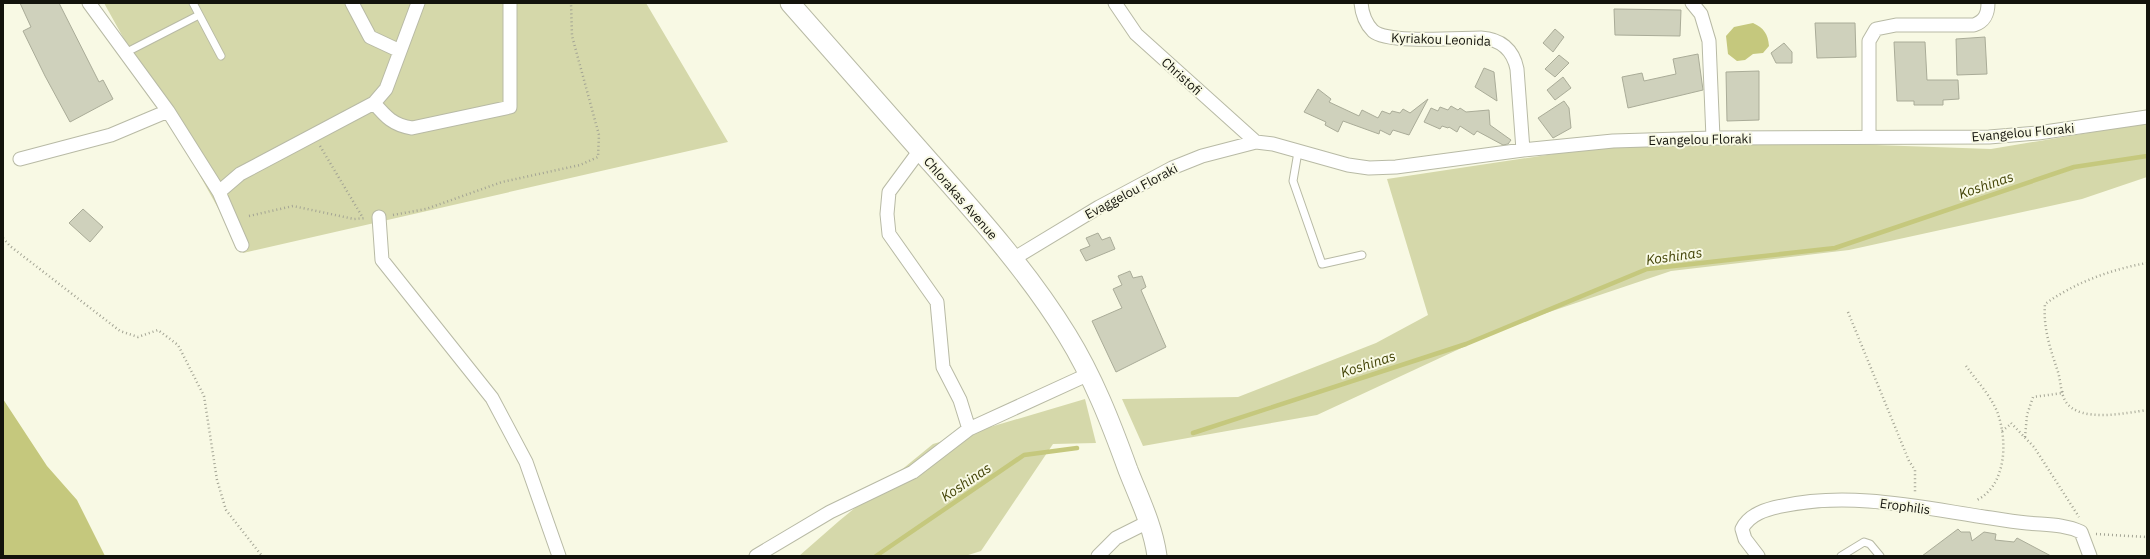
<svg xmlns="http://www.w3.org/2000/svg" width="2150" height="559" font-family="'IBM Plex Sans',sans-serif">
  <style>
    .green { fill: #d5d8aa }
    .water { fill: #c5c87d }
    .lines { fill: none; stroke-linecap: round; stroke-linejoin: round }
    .stream { stroke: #c5c87d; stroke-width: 4.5 }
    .building { fill: #cfd1bc; stroke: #aaac98 }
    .lane-casing { stroke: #b8baa5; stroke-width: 9 }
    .street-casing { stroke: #b8baa5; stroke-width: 15 }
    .secondary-casing { stroke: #b8baa5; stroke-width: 21 }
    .path { stroke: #a3a494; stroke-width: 2.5; stroke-dasharray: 1 3; stroke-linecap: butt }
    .lane { stroke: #fff; stroke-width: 7 }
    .street { stroke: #fff; stroke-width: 13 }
    .secondary { stroke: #fff; stroke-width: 19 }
    .labels { text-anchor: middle; stroke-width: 4; stroke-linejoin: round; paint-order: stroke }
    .street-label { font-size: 13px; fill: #13130c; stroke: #f8f9e4 }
    .water-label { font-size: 14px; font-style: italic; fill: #424306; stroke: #f8f9e4 }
  </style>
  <rect width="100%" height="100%" fill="#f8f9e4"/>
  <!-- green -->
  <path class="green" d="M104,3H646L728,142L243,253Z
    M2147,123V177L2082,199L1849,250L1671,271L1511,325L1317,415L1143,446L1122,399L1238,397L1376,343L1428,315L1387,179L1613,145L1847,144L1991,149Z
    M1085,399L1096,443L1053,444L981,551L965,556H799L839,521L933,444Z"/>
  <!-- water -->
  <path class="water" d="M1753,23C1764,28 1768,34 1769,46L1763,53L1753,54L1745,60L1737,61L1728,54L1726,36L1734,27Z
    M3,399L47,466L77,500L105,556H3Z"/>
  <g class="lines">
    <!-- stream -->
    <path class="stream" d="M1193,433L1466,344L1647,269L1835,248L2074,167L2147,156
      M876,556L1024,455L1077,448"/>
  </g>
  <!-- building -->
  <path class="building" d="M20,3H59L99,82L103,80L113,99L70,122L45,76L23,31L31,27Z
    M1614,9L1681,10L1680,36L1615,35Z
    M1815,23H1855L1856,57L1817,58Z
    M1555,29L1564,37L1553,52L1543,43Z
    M1985,37L1987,74L1957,75L1956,39Z
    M1894,42H1925L1927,80H1958L1959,99L1943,100V105H1914V101H1897Z
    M1784,43L1792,52V63H1776L1771,53Z
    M1698,54L1703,90L1628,108L1622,77L1642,73L1644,81L1676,74L1673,59Z
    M1559,55L1569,63L1555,77L1545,69Z
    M1484,68L1494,72L1497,101L1475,87Z
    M1759,71V120L1727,121L1726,72Z
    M1563,77L1571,88L1555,100L1547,90Z
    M1318,89L1331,99L1329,102L1359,116L1362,110L1378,118L1382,111L1390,114L1392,111L1400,113L1403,109L1410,113L1428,99L1409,135L1393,130L1390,135L1380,130L1379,134L1343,121L1338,132L1325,125L1326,122L1304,112Z
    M1564,101L1569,108L1571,128L1553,138L1538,118Z
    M1451,106L1458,110L1460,108L1466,112L1489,110L1490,125L1511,140L1508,144L1503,145L1477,131L1474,135L1460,126L1457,132L1449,127L1448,128L1442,126L1440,129L1424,122L1431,108L1438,111L1440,107L1448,110Z
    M83,209L103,227L90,242L69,223Z
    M1098,233L1102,240L1110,237L1115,249L1086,261L1080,250L1090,246L1086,238Z
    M1130,271L1133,278L1142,276L1146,287L1141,290L1166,347L1116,372L1092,321L1122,308L1113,289L1122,285L1118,276Z
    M1958,529L1961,532H1970L1972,541L1984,532L1996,534L1995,540L2014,542L2017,538L2051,556H1922Z"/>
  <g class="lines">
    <!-- lane casing -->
    <g class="lane-casing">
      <path id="lane" d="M193,3L221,56
        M125,53L199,15
        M1298,152L1293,181L1322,264L1362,255
        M1841,556L1864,542L1870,544L1880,556"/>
    </g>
    <!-- street casing -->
    <g class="street-casing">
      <path id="street" d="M89,3L168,111L219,192L242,245
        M352,3L370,37L400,51
        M1115,3L1136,34L1256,142
        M1361,3C1362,14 1365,23 1373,31C1388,44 1458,38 1481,38C1500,39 1513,49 1517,69L1523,150
        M1692,3L1701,14L1709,41L1713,138
        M374,103C386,117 393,125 412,128L510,107V3
        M1869,137V41L1876,29L1896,25H1974C1985,21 1988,14 1988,3
        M920,150L889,192L887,214L889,234L937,302L943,367L960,400L969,429
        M20,159L111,135L168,111
        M219,192L240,174L374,103L386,89L418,3
        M379,217L382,260L492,398L526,462L559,556
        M1013,259L1099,207L1172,168L1202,156L1256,142L1273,144L1348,165L1369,168L1396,167L1523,150L1613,141L1713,138L1989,137L2038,133L2147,117
        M756,556L830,512L913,472L969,429L1089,374
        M1098,556L1116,538L1148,522
        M1758,556L1745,539L1742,529C1749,514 1767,509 1782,506C1852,491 1922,508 1991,518C2003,520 2015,522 2027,523C2046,525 2064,524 2081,532L2090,556"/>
    </g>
    <!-- secondary casing -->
    <g class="secondary-casing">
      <path id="secondary" d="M790,3C837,56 884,109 931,163C979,217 1029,273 1067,335C1093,377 1111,423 1128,470C1139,498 1153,526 1157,556"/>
    </g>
    <!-- path -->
    <path class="path" d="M320,146L363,218
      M393,215L426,209L502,182L580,165L598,157L599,135L572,36L571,3
      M249,216L293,206L354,219L366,218
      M3,238L10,246L120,331L138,337L158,330L178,345L204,396L217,480L226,510L262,556
      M2147,263C2112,269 2074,283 2045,304C2043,327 2050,348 2057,369C2061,379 2060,393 2066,402C2080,423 2126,413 2147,410
      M1848,312L1909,461L1915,470V492
      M1966,366C1976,380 1992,397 1998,414C2008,443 2006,487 1975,501
      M2011,423L2034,447L2079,517
      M2002,431L2011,424
      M2025,437L2027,415L2033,397L2063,393L2062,391
      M2096,534L2147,537"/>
    <!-- lane -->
    <use href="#lane" class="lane"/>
    <!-- street -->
    <use href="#street" class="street"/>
    <!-- secondary -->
    <use href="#secondary" class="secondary"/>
  </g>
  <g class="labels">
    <!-- street labels -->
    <g class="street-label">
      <text transform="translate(1441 39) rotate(2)" y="5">Kyriakou Leonida</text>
      <text transform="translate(1182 76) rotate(42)" y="5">Christofi</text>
      <text transform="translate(2023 132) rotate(-5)" y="5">Evangelou Floraki</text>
      <text transform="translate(1700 139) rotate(-1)" y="5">Evangelou Floraki</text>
      <text transform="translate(1131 191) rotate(-28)" y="5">Evaggelou Floraki</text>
      <text transform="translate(961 198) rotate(49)" y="5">Chlorakas Avenue</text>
      <text transform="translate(1905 506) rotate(8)" y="5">Erophilis</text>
    </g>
    <!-- water labels -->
    <g class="water-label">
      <text transform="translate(1986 185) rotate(-19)" y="5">Koshinas</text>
      <text transform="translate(1674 256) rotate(-8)" y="5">Koshinas</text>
      <text transform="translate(1368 364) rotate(-18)" y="5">Koshinas</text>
      <text transform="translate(966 482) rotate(-34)" y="5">Koshinas</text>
    </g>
  </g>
  <!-- border -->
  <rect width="2150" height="559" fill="none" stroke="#13130c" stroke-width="8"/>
</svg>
